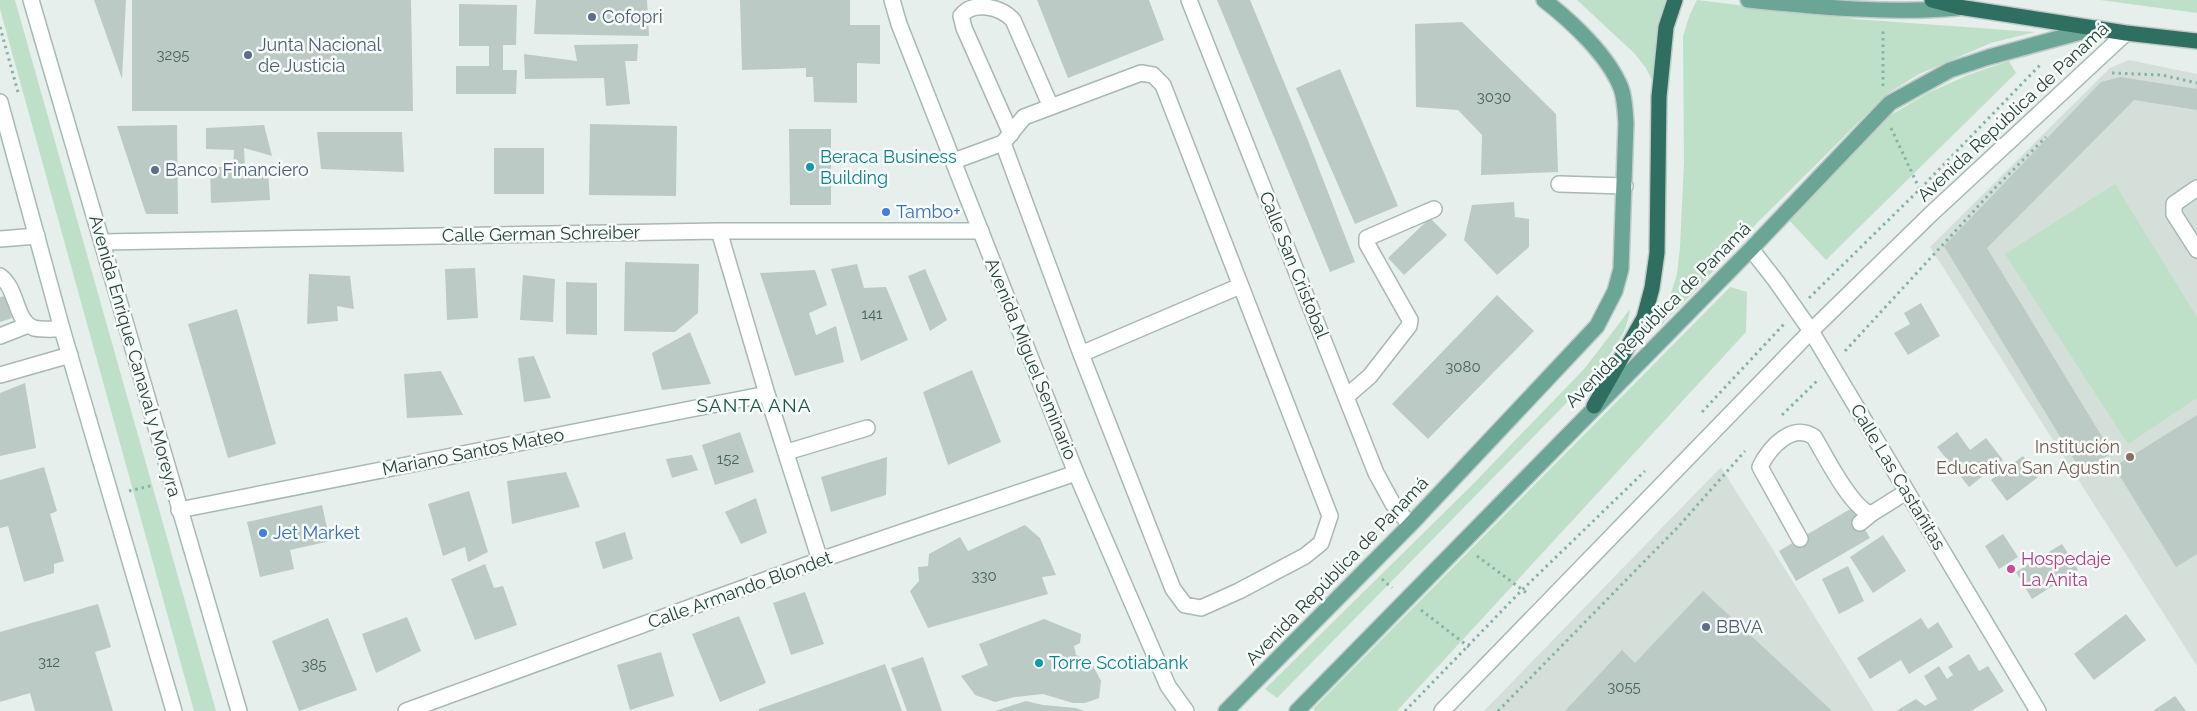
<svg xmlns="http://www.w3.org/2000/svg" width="2197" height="711" font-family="Raleway,sans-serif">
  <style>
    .built { fill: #d4dfda }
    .green { fill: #bfe0c8 }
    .building { fill: #bbcac4 }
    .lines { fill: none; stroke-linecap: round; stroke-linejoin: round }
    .lane-casing { stroke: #a8b8b2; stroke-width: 18 }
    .street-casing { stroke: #a8b8b2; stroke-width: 18 }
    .secondary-casing { stroke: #a4bbb3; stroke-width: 18 }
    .primary-casing { stroke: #c2cac8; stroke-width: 18 }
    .highway-casing { stroke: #c2cac8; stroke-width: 18 }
    .path { stroke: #86b3a5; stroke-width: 3; stroke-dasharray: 2.5 4; stroke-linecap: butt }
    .lane { stroke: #fff; stroke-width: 15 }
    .street { stroke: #fff; stroke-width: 15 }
    .secondary { stroke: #fff; stroke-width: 15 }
    .primary { stroke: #6aa596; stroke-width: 15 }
    .highway { stroke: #2f6f62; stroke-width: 15 }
    .service-dot { fill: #5c6f8a; stroke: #f7fbf9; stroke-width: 2 }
    .culture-dot { fill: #0f9aa8; stroke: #f7fbf9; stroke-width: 2 }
    .shop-dot { fill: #3f7fe0; stroke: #f7fbf9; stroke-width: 2 }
    .education-dot { fill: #8d6e63; stroke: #f7fbf9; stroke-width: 2 }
    .hotel-dot { fill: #d1479c; stroke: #f7fbf9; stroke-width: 2 }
    .labels { text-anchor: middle; stroke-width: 5; stroke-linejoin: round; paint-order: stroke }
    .number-label { font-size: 15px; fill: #4a645c }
    .service-label { font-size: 18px; fill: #4e5e75; stroke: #f7fbf9; text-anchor: start }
    .street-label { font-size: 18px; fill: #24423a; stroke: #f7fbf9 }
    .culture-label { font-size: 18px; fill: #0d838f; stroke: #f7fbf9; text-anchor: start }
    .shop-label { font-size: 18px; fill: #366cbe; stroke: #f7fbf9; text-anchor: start }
    .education-label { font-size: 18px; fill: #785e54; stroke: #f7fbf9; text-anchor: end }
    .hotel-label { font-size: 18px; fill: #b23c85; stroke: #f7fbf9; text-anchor: start }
    .neighbourhood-label { font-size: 19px; letter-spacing: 1px; fill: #1f5548; stroke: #f7fbf9 }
  </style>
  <rect width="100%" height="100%" fill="#e6efeb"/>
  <!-- built -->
  <path class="built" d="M2129,60L2197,74V666L1930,247L2110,68Z
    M1721,467L1874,711H1484Z"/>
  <!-- green -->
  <path class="green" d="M0,0H15L216,711H194L0,9Z
    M1577,0H1668L1657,91L1646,68L1634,53Z
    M1697,0L1855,19L2035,32L1991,43L1919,74L1887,94L1758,222L1697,289L1661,325L1677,274L1680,247L1684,162L1683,36L1690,14Z
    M2100,0H2197V13Z
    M2009,61L2016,73L1826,260L1788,219L1886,118L1928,93L1968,75Z
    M2115,184L2197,317V398L2128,444L2005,254Z
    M1730,287L1747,292L1746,332L1397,711H1314V708Z
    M1630,309C1627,337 1608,356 1591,378L1277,698L1265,689L1471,486L1585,368Z"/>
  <!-- building -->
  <path class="building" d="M94,0H126L122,79Z
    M132,0H411L413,111H132Z
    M536,0H647L649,36L534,34Z
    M740,0H850V25H880V64L857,63V103L814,102L813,77H806V68L742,70Z
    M1037,0H1149L1164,40L1068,78Z
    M1217,0H1250L1307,138L1355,262L1330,272Z
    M459,4L517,5L516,45H503V70H517L516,94H456V66H489V46H459Z
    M1462,22L1556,114L1558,172L1481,175L1482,135L1458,110L1416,107L1415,24Z
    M638,44L637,61H625L630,104L606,106L604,78L525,79L524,54L577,61L574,45Z
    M1340,69L1398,206L1355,224L1296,88Z
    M2120,77L2197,89V110L2134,100L1987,248L2112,453L2081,471L1944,246L2101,82Z
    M590,124L677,126L676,196L589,195Z
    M177,125L178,214H146L117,126Z
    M264,125L272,156L244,148L245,168L268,170L270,200L211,203L210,167H233L234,150L206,149V128Z
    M789,129H831V205H790Z
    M317,132H402L404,172L321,169Z
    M494,148H544V194H494Z
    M1514,202L1515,217L1529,219V247L1497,275L1464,240L1472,205Z
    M1430,218L1447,235L1404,275L1388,258Z
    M625,262L699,264L698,313L675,332L624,331Z
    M857,264L864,288L886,287L908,340L861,361L831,269Z
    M475,268L478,318L447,320L445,269Z
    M925,269L947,320L930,331L908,276Z
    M815,270L827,305L809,313L816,335L836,326L844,362L795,376L760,273Z
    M309,274L350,276L354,309L337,306L338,321L307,324Z
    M523,275L555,279L553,322L520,320Z
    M566,282L597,283V335L566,334Z
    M1497,295L1534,331L1428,439L1392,404Z
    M5,296L12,318L0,322V297Z
    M1921,303L1940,336L1908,355L1894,333L1910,324L1904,313Z
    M237,309L276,444L228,458L188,324Z
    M690,332L711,384L662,390L652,353Z
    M534,356L551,398L524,402L518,358Z
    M972,370L1001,442L948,465L923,392Z
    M441,371L463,415L407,418L404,374Z
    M25,383L36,448L0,456V393Z
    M2197,415V554L2176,567L2114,467Z
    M740,432L754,472L715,485L702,445Z
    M1957,432L1970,450L1986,438L2003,460L1969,487L1937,447Z
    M692,455L698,470L672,478L666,459Z
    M2023,456L2038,477L2007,501L1991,480Z
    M887,457L886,495L831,512L821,477Z
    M44,467L57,511L50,514L64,561L54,564V573L24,582L8,526L0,528V480Z
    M566,472L580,507L512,524L507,481Z
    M469,491L488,552L468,562L465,547L443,556L428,504Z
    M756,498L767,533L741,544L725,512Z
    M322,505L330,541L290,550L294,569L260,577L247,522Z
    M1852,508L1870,538L1796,581L1779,551Z
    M1025,525L1040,538L1056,575L1042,577L1048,594L928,628L910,591L919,581L918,567L928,566L929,554L960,537L968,551Z
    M625,532L633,559L603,569L595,542Z
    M2003,534L2018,557L1999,569L1985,546Z
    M1883,535L1906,571L1873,593L1850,557Z
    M2062,544L2078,570L2032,599L2016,572Z
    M485,564L494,588L503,586L517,625L475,640L451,579Z
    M1848,566L1864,601L1839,614L1822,579Z
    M1703,591L1832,711H1565L1622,650L1635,663Z
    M805,592L824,644L791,655L773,603Z
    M98,604L111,647L95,652L113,711H35L30,693L0,702V632Z
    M2126,614L2146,640L2094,680L2074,654Z
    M739,616L766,683L720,702L692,634Z
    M407,617L421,651L376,673L362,634Z
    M328,618L357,690L299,711L272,641Z
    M1921,618L1928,629L1938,622L1953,647L1909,674L1901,660L1870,679L1857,658Z
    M1044,619L1081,634L1080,643L1074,646L1076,655L1090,660L1101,681L1099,698L1085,703H1073L1043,694L1015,697L995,702L975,695L961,676L988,665L979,644Z
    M661,652L674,696L630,710L617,665Z
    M1969,654L1979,671L1988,666L2004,691L1971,711H1896L1916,699L1925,706L1937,699L1924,676L1939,666L1947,679L1953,675L1948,667Z
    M923,657L942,711H907L891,668Z
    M885,664L902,711H759V709Z
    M2175,696L2186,711H2153Z
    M1026,701L1043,705L1076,708L1084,711H995Z"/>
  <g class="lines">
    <!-- lane casing -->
    <g class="lane-casing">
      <path id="lane" d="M1011,134L964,28L961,16C973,0 1001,7 1013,20L1051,107
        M954,161L1003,143L1024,117L1141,73L1153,75L1163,85L1330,516L1321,543L1305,556L1239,591L1201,608L1185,605L1173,589L1081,354L1003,143
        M1559,184L1625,186
        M2197,188L2174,204V214L2197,250
        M0,276C18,289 15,322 34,328C42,330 53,329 62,329
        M0,336L28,325
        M1081,354L1240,286
        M0,375L70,355
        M1347,396L1370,376L1409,326L1410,320L1367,244V238L1434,209
        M787,452L867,428
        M1871,514L1906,492
        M1800,539L1760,467C1769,448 1792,422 1814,437C1825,455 1851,508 1871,514L1860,523"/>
    </g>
    <!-- street casing -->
    <g class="street-casing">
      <path id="street" d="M1189,0L1376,473L1393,504L1410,525
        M719,231L767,394L820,560
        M0,239L37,236
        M102,242L719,231H981
        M179,510L767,394
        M406,711L820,560L1076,473
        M1442,711L1811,331L1931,214L2126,33"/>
    </g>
    <!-- secondary casing -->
    <g class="secondary-casing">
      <path id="secondary" d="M31,0L239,711
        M892,0L899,24L1076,473L1168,686L1186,711
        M0,102L62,329L174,711
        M1751,249L1776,281L1811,331L2038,711"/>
    </g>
    <!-- primary casing -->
    <g class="primary-casing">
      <path id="primary" d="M1748,0C1818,7 1888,14 1958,8
        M1226,711L1410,525L1597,326L1615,291L1621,269L1626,123C1625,111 1625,99 1621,88C1608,55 1571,21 1544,0
        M1297,711L1751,249L1890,103L1950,70L1989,57L2096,28"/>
    </g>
    <!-- highway casing -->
    <g class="highway-casing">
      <path id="highway" d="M1932,0L1959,7L2126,33L2197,41
        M1594,406L1644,318L1652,288L1657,253L1659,97L1666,27L1675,0"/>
    </g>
    <!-- path -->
    <path class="path" d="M0,27L18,92
      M2112,73L2162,75L2197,83
      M1883,86V30
      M1891,128L1920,190
      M1809,298L1920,189L2041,64
      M1845,351L1994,189L2046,137
      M1702,412L1784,324
      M1782,415L1819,379
      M129,491L154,485
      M1477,556L1528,594
      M1382,579L1392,588
      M1421,610L1469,647
      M1405,711L1522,590L1645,471
      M1498,711L1678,527L1745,451"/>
    <!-- lane -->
    <use href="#lane" class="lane"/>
    <!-- street -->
    <use href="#street" class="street"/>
    <!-- secondary -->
    <use href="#secondary" class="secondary"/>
    <!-- primary -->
    <use href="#primary" class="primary"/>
    <!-- highway -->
    <use href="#highway" class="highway"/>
  </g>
  <!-- markers -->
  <g class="service-dot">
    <circle cx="592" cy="17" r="5"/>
    <circle cx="248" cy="55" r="5"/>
    <circle cx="155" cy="170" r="5"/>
    <circle cx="1706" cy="627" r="5"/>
  </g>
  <g class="culture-dot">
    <circle cx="810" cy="167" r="5"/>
    <circle cx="1039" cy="663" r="5"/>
  </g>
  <g class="shop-dot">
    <circle cx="886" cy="212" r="5"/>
    <circle cx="263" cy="533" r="5"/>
  </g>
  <circle class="education-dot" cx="2130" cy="457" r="5"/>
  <circle class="hotel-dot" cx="2011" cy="569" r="5"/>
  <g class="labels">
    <!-- number labels -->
    <g class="number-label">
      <text x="173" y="60">3295</text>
      <text x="1494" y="102">3030</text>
      <text x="872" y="319">141</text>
      <text x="1463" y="372">3080</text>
      <text x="728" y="464">152</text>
      <text x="984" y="581">330</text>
      <text x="49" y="667">312</text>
      <text x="314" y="670">385</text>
      <text x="1624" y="692">3055</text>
    </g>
    <!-- service labels -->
    <g class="service-label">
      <text x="602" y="23">Cofopri</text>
      <text x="258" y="51">Junta Nacional<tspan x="258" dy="21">de Justicia</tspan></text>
      <text x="165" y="176">Banco Financiero</text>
      <text x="1716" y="633">BBVA</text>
    </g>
    <!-- street labels -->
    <g class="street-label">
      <text transform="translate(2013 112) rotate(-43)" y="6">Avenida República de Panamá</text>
      <text transform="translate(541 234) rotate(-1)" y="6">Calle German Schreiber</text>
      <text transform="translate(1294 265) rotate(68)" y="6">Calle San Cristobal</text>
      <text transform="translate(1658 315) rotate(-45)" y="6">Avenida República de Panamá</text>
      <text transform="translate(135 356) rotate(74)" y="6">Avenida Enrique Canaval y Moreyra</text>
      <text transform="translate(1031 359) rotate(68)" y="6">Avenida Miguel Seminario</text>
      <text transform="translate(473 452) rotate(-11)" y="6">Mariano Santos Mateo</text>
      <text transform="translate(1898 477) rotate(59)" y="6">Calle Las Castañitas</text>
      <text transform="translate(1337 571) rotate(-46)" y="6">Avenida República de Panamá</text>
      <text transform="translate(740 590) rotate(-20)" y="6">Calle Armando Blondet</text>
    </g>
    <!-- culture labels -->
    <g class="culture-label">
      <text x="820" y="163">Beraca Business<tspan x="820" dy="21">Building</tspan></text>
      <text x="1049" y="669">Torre Scotiabank</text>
    </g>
    <!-- shop labels -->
    <g class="shop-label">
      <text x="896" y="218">Tambo+</text>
      <text x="273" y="539">Jet Market</text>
    </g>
    <!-- education labels -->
    <g class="education-label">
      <text x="2120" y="453">Institución<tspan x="2120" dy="21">Educativa San Agustin</tspan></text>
    </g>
    <!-- hotel labels -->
    <g class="hotel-label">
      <text x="2021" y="565">Hospedaje<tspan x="2021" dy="21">La Anita</tspan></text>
    </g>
    <!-- neighbourhood labels -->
    <g class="neighbourhood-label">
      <text x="754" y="412">SANTA ANA</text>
    </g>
  </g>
</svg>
